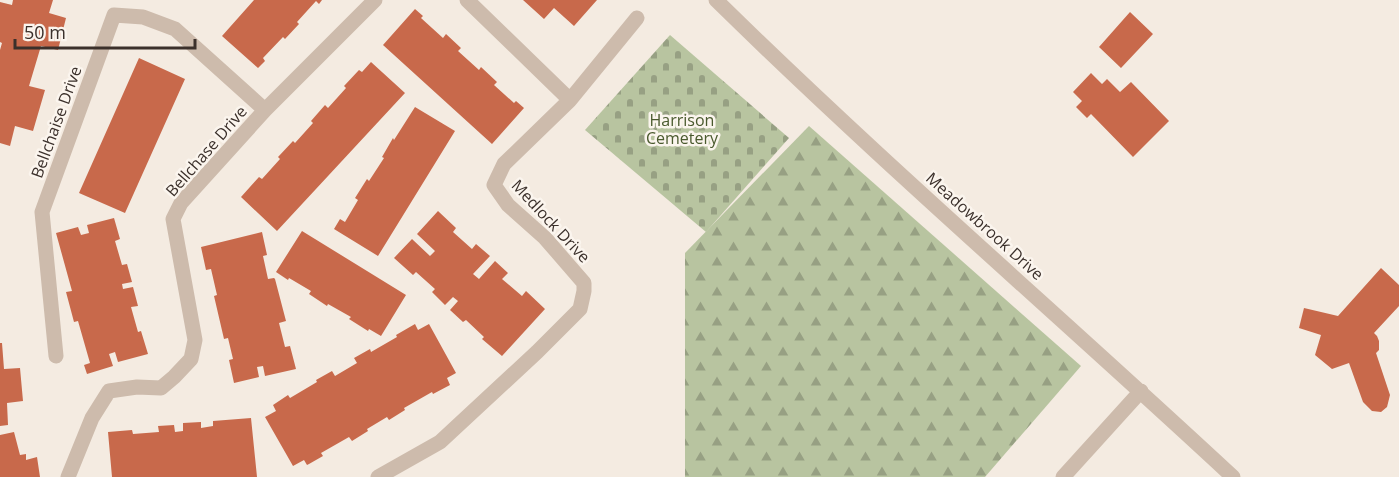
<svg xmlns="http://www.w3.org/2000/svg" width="1399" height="477" font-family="'Open Sans',sans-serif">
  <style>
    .forest { fill: url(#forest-firs) }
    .cemetery { fill: url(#cemetery-stones) }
    .building { fill: #c8694b }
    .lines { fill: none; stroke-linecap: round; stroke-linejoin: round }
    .minor { stroke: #cdbbac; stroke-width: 15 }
    .labels { text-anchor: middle; stroke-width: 5; stroke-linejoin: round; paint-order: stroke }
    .park-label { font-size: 16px; fill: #4a5a2e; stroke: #fbf5ee }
    .street-label { font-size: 16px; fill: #3b302b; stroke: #fbf5ee }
  </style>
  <defs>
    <pattern id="forest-firs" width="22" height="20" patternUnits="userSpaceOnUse" patternTransform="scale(1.5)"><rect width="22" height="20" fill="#b8c4a0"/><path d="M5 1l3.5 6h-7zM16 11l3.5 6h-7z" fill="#97a083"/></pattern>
    <pattern id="cemetery-stones" width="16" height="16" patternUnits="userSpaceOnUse" patternTransform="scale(1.5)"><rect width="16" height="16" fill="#b8c4a0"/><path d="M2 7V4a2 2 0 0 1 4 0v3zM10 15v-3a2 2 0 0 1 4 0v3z" fill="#97a083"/></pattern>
  </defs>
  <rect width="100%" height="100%" fill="#f4ebe1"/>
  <!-- forest -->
  <path class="forest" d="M809,126L1081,366L985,477H685V253Z"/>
  <!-- cemetery -->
  <path class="cemetery" d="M670,35L789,138L706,232L585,130Z"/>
  <!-- building -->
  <path class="building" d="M13,0H53L49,13L66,18L58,50L41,46L29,86L45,90L33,131L15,126L10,146L0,143V50L2,43L0,42V2L12,5Z
    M254,0H322L319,4L316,1L297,22L299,24L285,39L283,37L263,58L265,61L258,68L222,36Z
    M523,0H597L574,26L554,8L544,19Z
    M415,9L423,16L421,18L443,38L446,34L461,48L458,51L479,70L481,67L497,82L494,85L514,103L516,101L524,108L492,144L383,45Z
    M1130,12L1153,34L1121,68L1099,47Z
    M139,58L185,79L125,213L79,193Z
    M371,62L405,93L277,231L241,197L259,177L262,179L280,159L278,157L293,141L295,143L313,123L311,121L325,105L328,108L346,88L344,86L359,70L362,72Z
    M1091,73L1102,84L1107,79L1120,92L1131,82L1169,121L1133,157L1091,114L1087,118L1076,107L1082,101L1073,92Z
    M415,107L455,131L378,256L334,229L340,219L345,222L358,200L355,198L367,179L369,181L384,158L382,157L393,138L394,140Z
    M438,211L456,228L453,232L472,249L476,244L490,256L473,274L479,279L495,261L508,273L502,279L522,296L526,291L545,309L502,356L482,339L484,337L466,320L463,322L450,310L458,301L453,297L445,305L432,292L435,289L416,272L413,275L394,258L412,239L430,256L435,251L417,234Z
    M114,218L120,239L115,241L122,265L127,264L132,282L122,284L123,289L133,287L138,306L131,307L138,332L141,331L148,354L118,362L115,352L109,354L113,366L87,374L84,365L90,363L78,321L74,322L66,292L72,291L56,233L78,227L81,235L89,233L87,225Z
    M302,231L406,295L381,336L369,329L368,331L349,319L351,317L328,304L327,306L309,294L311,291L289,278L288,280L276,272Z
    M262,232L267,255L263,256L268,279L274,278L275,279L286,321L279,323L285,347L290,346L296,369L265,376L263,366L257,367L259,377L234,383L229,360L233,359L228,338L224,339L214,296L217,295L211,269L206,270L201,247Z
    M1381,268L1399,285V306L1374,333L1377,336L1379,341V350L1376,353L1390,395L1387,407L1381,412L1372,411L1363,402L1349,363L1332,369L1315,355L1321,335L1299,328L1304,308L1338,316Z
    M415,324L418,330L429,324L456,373L447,378L450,385L433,394L432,392L404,408L405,410L389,420L387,417L367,429L368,431L352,441L349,437L321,453L323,456L309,464L307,465L304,460L293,466L265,417L276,411L273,405L288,395L290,398L317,382L316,380L332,371L335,376L357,363L354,358L370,349L371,352L397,337L396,335Z
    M0,343H2L4,369L20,368L23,401L7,403L8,425L0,426Z
    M251,418L257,477H112L108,432L132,430L133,434L159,432L158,426L174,425L175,432L183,431V423L201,422V428L213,426V421Z
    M14,432L20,455L26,454V460L37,457L40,477H0V435Z"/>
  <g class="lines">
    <!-- minor -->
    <path class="minor" d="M467,0L570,100
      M716,0C883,164 1061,317 1233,477
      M56,356L42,212L114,15L143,17L175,29L265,110
      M68,477L92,418L109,391L137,387L161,388L174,377L191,359L195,340L173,219L181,203L265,110L375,0
      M378,477L440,442L537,352L580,309L584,291V283L545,238L508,205L494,185L504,164L570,100L637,18
      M1063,477L1141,391"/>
  </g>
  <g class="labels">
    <!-- park labels -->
    <g class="park-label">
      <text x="682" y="126">Harrison<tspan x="682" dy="18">Cemetery</tspan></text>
    </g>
    <!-- street labels -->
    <g class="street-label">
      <text transform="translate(56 122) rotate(-70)" y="6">Bellchaise Drive</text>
      <text transform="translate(206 151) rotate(-49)" y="6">Bellchase Drive</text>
      <text transform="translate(551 221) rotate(47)" y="6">Medlock Drive</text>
      <text transform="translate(985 226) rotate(42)" y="6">Meadowbrook Drive</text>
    </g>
  </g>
  <!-- scale -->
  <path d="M15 39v9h180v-9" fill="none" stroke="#3b302b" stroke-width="3"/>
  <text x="24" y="39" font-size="18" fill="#3b302b" stroke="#fbf5ee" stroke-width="4.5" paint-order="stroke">50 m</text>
</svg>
